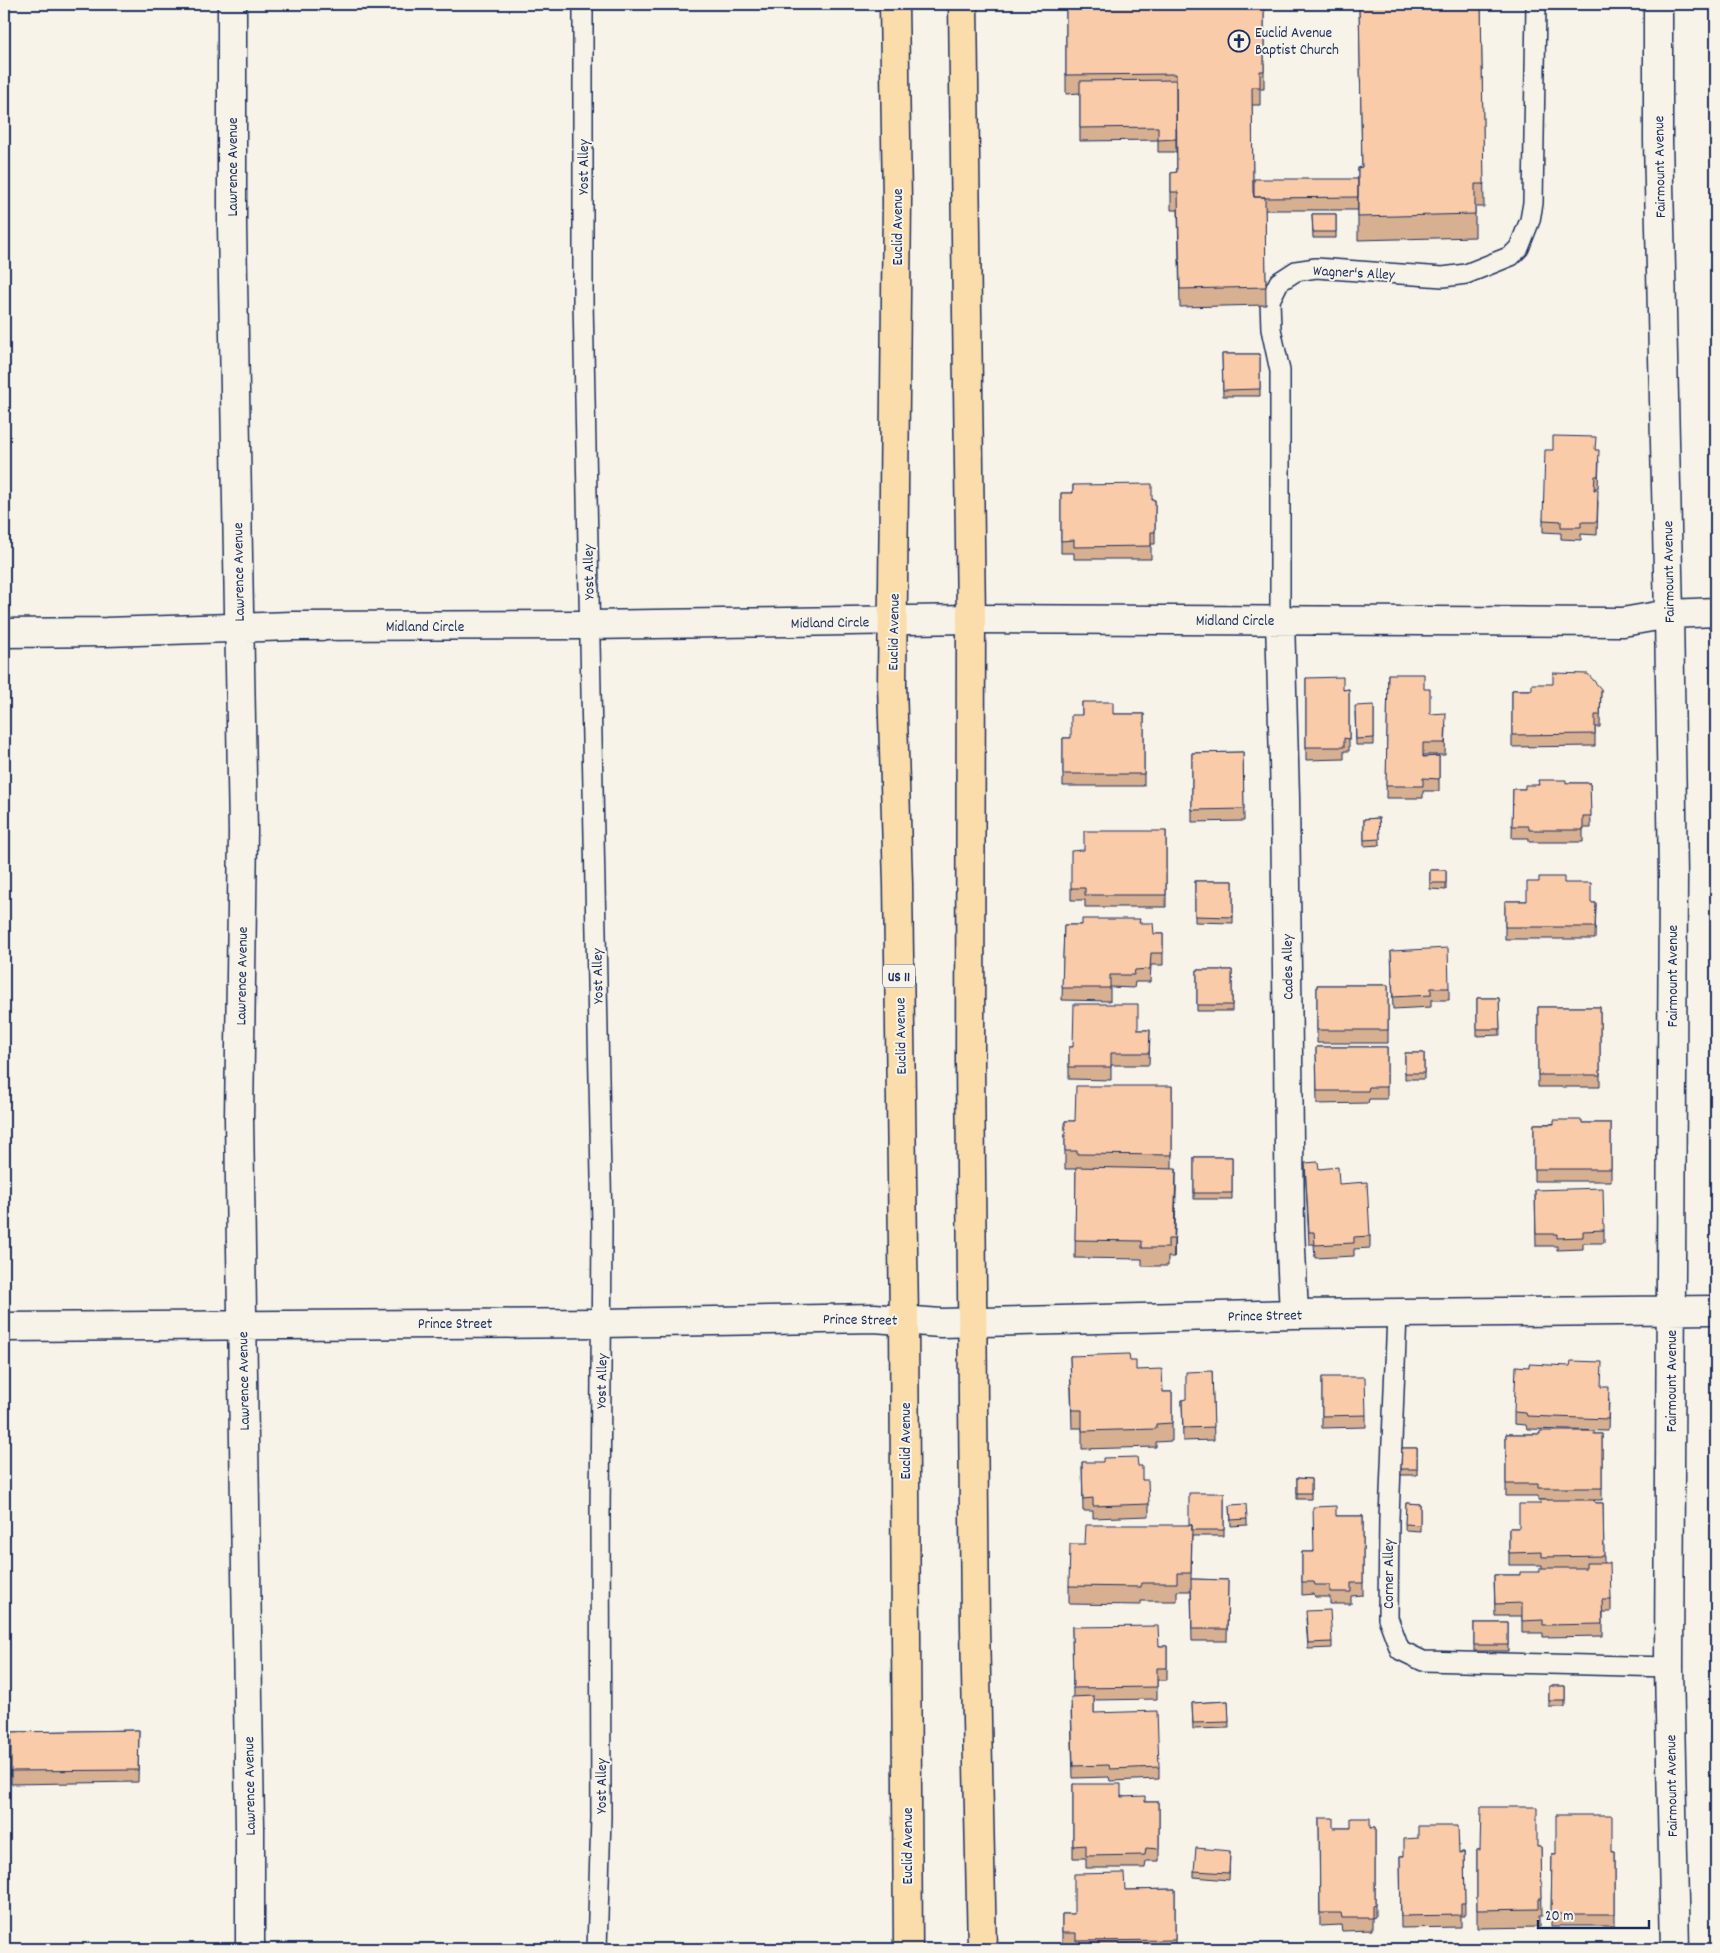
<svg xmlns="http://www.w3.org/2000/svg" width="1720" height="1953" font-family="Dekko,sans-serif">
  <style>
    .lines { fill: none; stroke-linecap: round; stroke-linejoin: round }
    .service-casing { stroke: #1b2f5e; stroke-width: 22 }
    .minor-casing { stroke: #1b2f5e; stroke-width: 31 }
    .primary-casing { stroke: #1b2f5e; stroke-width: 31 }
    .service { stroke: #f7f3e8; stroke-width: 19 }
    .minor { stroke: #f7f3e8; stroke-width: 28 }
    .primary { stroke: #fbdcab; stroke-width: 28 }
    .wall { fill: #d7af91; stroke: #1b2f5e }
    .shaded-wall { fill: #af8e76; stroke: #1b2f5e }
    .building { fill: #facba9; stroke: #1b2f5e }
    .labels { text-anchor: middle; stroke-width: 4; stroke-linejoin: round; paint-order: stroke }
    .shield { fill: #f7f3e8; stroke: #5d6a87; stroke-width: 1 }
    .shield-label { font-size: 14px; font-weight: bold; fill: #1b2f5e }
    .poi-label { font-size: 15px; fill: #1b2f5e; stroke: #f7f3e8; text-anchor: start }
    .street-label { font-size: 15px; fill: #1b2f5e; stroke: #f7f3e8 }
  </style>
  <rect width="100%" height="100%" fill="#f7f3e8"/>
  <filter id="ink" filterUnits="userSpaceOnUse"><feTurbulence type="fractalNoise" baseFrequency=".02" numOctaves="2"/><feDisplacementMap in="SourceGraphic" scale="10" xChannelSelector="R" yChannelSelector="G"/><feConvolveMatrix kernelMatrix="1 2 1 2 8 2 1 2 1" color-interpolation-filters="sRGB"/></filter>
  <g filter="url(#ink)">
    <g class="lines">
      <!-- service casing -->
      <g class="service-casing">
        <path id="service" d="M583,4V301L602,1225L600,1519L601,1817L597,1949
          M1280,620V371L1271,329L1270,300L1279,282L1296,271L1316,268L1443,277L1466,274L1511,256L1519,248L1530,220L1533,203L1536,4
          M1397,1314L1389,1518L1388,1618L1400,1650L1423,1661L1669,1667"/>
      </g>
      <!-- minor casing -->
      <g class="minor-casing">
        <path id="minor" d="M232,4V225L243,832L239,1119L250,1827V1949
          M1658,4V141L1669,614L1673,877L1669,1667L1675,1949
          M1280,620L1285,797L1290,1229L1294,1314
          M4,633L106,632L292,626L589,625L971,619L1623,622L1669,614L1716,612
          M4,1327L602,1323L874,1318L941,1323L1294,1314L1716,1310"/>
      </g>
      <!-- primary casing -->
      <g class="primary-casing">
        <path id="primary" d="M894,4L897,201L892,684L898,884L904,1320L908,1949
          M963,4L971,619L970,1061L975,1628L982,1949"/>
      </g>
      <!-- service -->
      <use href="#service" class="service"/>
      <!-- minor -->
      <use href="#minor" class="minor"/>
      <!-- primary -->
      <use href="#primary" class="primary"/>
    </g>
    <!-- wall -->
    <path class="wall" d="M1066,4H1264V89H1260V105H1252L1253,193L1358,179V210H1265L1266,305L1180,307L1178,210H1171V173L1177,172L1176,105V152H1158V140L1080,141V93L1066,94Z
      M1359,4H1481L1484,207H1475V237L1358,240V168L1362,167Z
      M1312,214H1336V238H1313Z
      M1222,354H1260V396H1223Z
      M1553,450H1596L1599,462L1598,488H1595V490L1598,502L1597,535L1581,534V540L1561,539V533L1543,532V520Z
      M1073,485L1155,500V544H1151V559H1074V553H1061V493H1073Z
      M1388,674L1424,689L1430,714L1446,726L1445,755H1423V757L1439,756V791H1423V798H1386Z
      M1306,678L1343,690L1349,689V751H1344V759L1306,760Z
      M1601,689L1600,727H1595V746L1512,747V690Z
      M1082,702L1113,714H1144V786H1063V738H1071L1082,715Z
      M1374,705V745H1356L1355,712Z
      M1243,752L1244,821L1192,822V753Z
      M1566,783H1590L1591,828H1583V842H1529V838H1512L1513,789H1525L1538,785Z
      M1379,818L1380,845L1364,846V819Z
      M1166,831V907H1085V900H1071V888L1084,850Z
      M1430,870H1446V890L1430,889Z
      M1195,881H1233V923L1195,922Z
      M1564,883L1591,903H1596L1595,939H1505V901H1527Z
      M1140,923L1154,934H1163V965H1151L1150,982H1135L1134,988L1110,987V1001L1062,1000L1064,925H1082Z
      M1391,951L1449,988V1000H1431V1007L1393,1009Z
      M1197,970H1232V1011H1197Z
      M1317,985H1388V1043H1317Z
      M1477,998H1499L1500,1035L1477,1036Z
      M1538,1007H1600V1087H1538Z
      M1138,1030H1150L1149,1065H1111V1080L1069,1079V1047H1073Z
      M1316,1047H1387V1099H1369L1368,1103L1317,1104Z
      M1405,1053H1424V1079H1405Z
      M1172,1086V1169L1176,1188L1174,1257H1168V1266H1142V1259L1075,1258L1076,1169H1065V1121H1075Z
      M1582,1123H1611V1181H1534V1124Z
      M1194,1157H1232V1199H1194Z
      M1305,1163L1319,1169L1339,1184L1370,1236V1248L1354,1249V1256L1315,1258L1314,1244H1309Z
      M1535,1190L1604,1230V1243H1583V1249L1557,1250V1246H1536Z
      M1070,1356L1130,1361L1136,1370L1163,1392H1172V1441L1156,1442V1447L1082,1449V1428H1072Z
      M1212,1371L1214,1440L1183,1441L1182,1400H1186Z
      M1322,1377L1366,1415V1427L1322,1428Z
      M1602,1387L1609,1400L1608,1431L1527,1429L1526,1425L1514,1424V1412Z
      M1506,1434H1602V1500H1594L1595,1503H1603L1604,1563L1611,1600V1612H1603V1636L1543,1637V1633H1522V1616H1495L1494,1575H1520L1539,1572L1542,1568V1565H1509V1528H1519L1540,1504L1548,1500H1538V1496H1506Z
      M1402,1448H1417V1475H1401Z
      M1082,1462L1138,1466L1149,1504V1516L1093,1518V1511H1083Z
      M1297,1478L1311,1479V1499H1297Z
      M1224,1493V1536H1192L1191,1579L1228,1580L1227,1641H1192L1191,1591H1177V1601H1141V1605L1069,1604V1586L1085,1544L1189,1525Z
      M1406,1503L1420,1504V1531L1405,1530Z
      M1230,1505L1247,1519V1525L1231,1526Z
      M1336,1516H1363V1595L1351,1596V1604H1330V1597H1315L1314,1594L1302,1595V1552H1313Z
      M1306,1618L1332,1642V1648L1308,1649Z
      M1474,1623H1508V1651H1474Z
      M1072,1627L1159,1646H1167V1680H1157V1699L1094,1700V1713L1159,1767V1779L1110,1781L1109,1777L1073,1778L1071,1709L1073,1697Z
      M1549,1686H1565V1707H1549Z
      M1228,1701L1229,1728L1193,1729L1192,1703Z
      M139,1730L138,1782L11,1784V1732Z
      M1073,1784L1145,1802H1159V1861H1146L1145,1868H1086V1858H1073Z
      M1319,1818L1333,1828H1375V1917L1372,1918V1930L1342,1931L1341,1925L1320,1926Z
      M1537,1847H1541L1542,1916H1539V1927L1477,1928V1850Z
      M1230,1851L1229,1880L1194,1877V1871Z
      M1464,1852L1465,1916H1461V1927L1401,1928L1400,1856Z
      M1615,1852V1926H1551L1552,1854Z
      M1175,1889V1949H1076V1945L1062,1946V1914H1074L1125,1890Z"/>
    <!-- shaded-wall -->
    <path class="shaded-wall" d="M1176,1169V1188L1174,1257V1239Z"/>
    <!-- building -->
    <path class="building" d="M1066,4H1264V71H1260V87H1252L1253,192L1254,197H1265L1266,287L1180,289L1178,192H1171V173L1177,172L1176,74L1066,75Z
      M1359,4H1481L1484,184H1475V214L1358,217V168L1362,167Z
      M1176,80V139L1158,140V127L1080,128V81Z
      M1254,179H1358V197L1265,198V197H1254Z
      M1312,214H1336V232H1313Z
      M1222,354H1260V389L1223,390Z
      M1553,436L1596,437L1595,450H1599L1598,476H1595L1594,490H1598L1597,522H1581V527H1561V521L1543,520L1545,450H1553Z
      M1152,484V500H1155V532H1151V546L1074,547V540L1061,541V493H1073V485Z
      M1553,673L1588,674L1601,689L1600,715H1595V734L1512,735V690H1532V684H1553Z
      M1388,674H1424V689H1430V714L1446,713L1445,743H1423V757L1439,756V779L1423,778V786H1386Z
      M1343,677V690L1349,689V739L1344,738V747H1306V678Z
      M1082,702H1113V714H1144V774H1063V738H1071V715H1082Z
      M1374,705V738L1356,739L1355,706Z
      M1243,752L1244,809L1192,810V753Z
      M1538,780H1566V783H1590L1591,816H1583V830H1529V826H1512L1513,789H1525V785H1539Z
      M1379,818L1380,839L1364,840V819Z
      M1084,831H1166V895H1085V888H1071V851L1084,850Z
      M1430,870H1446V883H1430Z
      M1539,877H1564V883H1591V903H1596L1595,927H1505V901H1527V882H1539Z
      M1195,881H1233V917L1195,916Z
      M1082,919H1140L1139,923H1153L1154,934H1163V953H1151L1150,969L1135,970L1134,975H1110V988H1062L1064,925H1082Z
      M1448,948L1449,988H1431V995L1393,997L1391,951Z
      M1197,970H1232V1005H1197Z
      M1317,985H1388V1030H1317Z
      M1477,998H1499L1500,1029H1477Z
      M1074,1004H1138V1030H1150L1149,1053H1111V1067H1069V1047H1073Z
      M1538,1007H1600V1075H1538Z
      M1316,1047H1387V1087H1369L1368,1091H1317Z
      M1405,1053H1424V1073H1405Z
      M1076,1086H1172V1155L1077,1154V1151H1065V1121H1075Z
      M1554,1120H1582V1123H1611V1169H1534V1124H1554Z
      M1194,1157H1232V1193H1194Z
      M1318,1162L1319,1169L1338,1167L1339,1184L1367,1182L1370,1236L1354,1237V1243L1315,1245L1314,1232H1309L1305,1163Z
      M1076,1167L1176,1169L1174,1239H1168V1248H1142V1241L1075,1240Z
      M1603,1188L1604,1230L1583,1231V1237L1557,1238V1234H1536L1535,1190Z
      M1129,1354L1130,1361H1136V1370L1162,1369L1163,1392H1172V1423L1156,1424V1429L1082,1431V1410H1072L1070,1356Z
      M1571,1361L1602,1362L1601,1387H1609L1608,1419L1527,1416L1526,1413L1514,1412L1516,1366L1529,1367V1364L1570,1366Z
      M1212,1371L1214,1427L1183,1428L1182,1400L1186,1399V1372Z
      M1322,1377H1365L1366,1415L1322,1416Z
      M1540,1431H1594V1434H1602V1488H1538V1484H1506V1434H1540Z
      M1402,1448H1417V1469H1401Z
      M1137,1457L1138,1466H1142V1480H1148L1149,1504L1093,1506V1498L1083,1499L1082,1462H1103V1458Z
      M1297,1478L1311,1479V1493H1297Z
      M1189,1493H1224V1530H1192V1525H1189Z
      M1540,1500H1594L1595,1503H1603L1604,1556L1542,1557V1552L1509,1553V1528H1519V1504H1540Z
      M1406,1503L1420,1504V1525L1405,1524Z
      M1246,1504L1247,1519L1231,1520L1230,1505Z
      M1336,1506V1516H1363V1583H1351V1592H1330V1585H1315L1314,1582H1302V1552H1314L1313,1507Z
      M1086,1525H1192L1191,1573H1177V1583H1141V1587L1069,1586L1070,1544H1085Z
      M1586,1563H1610L1611,1600H1602L1603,1624L1543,1625V1620L1522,1621V1603L1495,1604L1494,1575H1520V1572H1539V1568H1586Z
      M1191,1579L1228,1580L1227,1629H1192Z
      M1330,1610L1332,1642L1308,1643L1306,1611Z
      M1474,1623H1508V1645H1474Z
      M1158,1626L1159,1646H1167V1668H1157V1687L1073,1688L1072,1627Z
      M1549,1686H1565V1701H1549Z
      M1094,1696V1713L1157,1711L1159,1767L1110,1769L1109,1765L1073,1766L1071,1697Z
      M1228,1701L1229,1722L1193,1723L1192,1703Z
      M139,1730L138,1770L11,1771V1732Z
      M1073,1784H1121V1797L1145,1796V1802H1159V1849L1146,1848L1145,1855L1086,1856V1845L1073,1846Z
      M1481,1807H1537V1847H1541L1542,1898H1539V1909L1477,1910V1850H1480Z
      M1556,1815H1612V1852H1615V1914H1551L1552,1854H1556Z
      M1319,1818H1333V1828H1351V1818H1370V1828H1375V1905L1372,1906V1918H1342L1341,1913H1320Z
      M1418,1826H1458L1459,1853L1464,1852L1465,1903H1461V1915L1401,1916L1400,1856H1404V1839L1418,1838Z
      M1196,1848L1230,1851L1229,1873L1194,1871Z
      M1124,1873L1125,1890L1175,1889V1940L1076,1941V1933H1062V1914H1074V1874Z"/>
  </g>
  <!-- icons -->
  <defs>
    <g id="church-ring" transform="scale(1.125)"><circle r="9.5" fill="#f7f3e8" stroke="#1b2f5e" stroke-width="1.5"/><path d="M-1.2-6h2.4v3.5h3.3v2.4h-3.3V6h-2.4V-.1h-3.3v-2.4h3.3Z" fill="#1b2f5e"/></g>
  </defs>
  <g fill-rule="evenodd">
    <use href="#church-ring" x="1239" y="41"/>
  </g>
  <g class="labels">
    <!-- shield labels -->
    <rect class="shield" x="883" y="964.5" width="32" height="23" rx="4"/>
    <g class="shield-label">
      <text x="899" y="981">US 11</text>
    </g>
    <!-- poi labels -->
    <g class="poi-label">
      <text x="1255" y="37">Euclid Avenue<tspan x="1255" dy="17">Baptist Church</tspan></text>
    </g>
    <!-- street labels -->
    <g class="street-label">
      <text transform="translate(232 167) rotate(-90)" y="5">Lawrence Avenue</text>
      <text transform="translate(583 167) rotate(-90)" y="5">Yost Alley</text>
      <text transform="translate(1659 167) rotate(-91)" y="5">Fairmount Avenue</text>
      <text transform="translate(897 227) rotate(-90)" y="5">Euclid Avenue</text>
      <text transform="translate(1354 272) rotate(3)" y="5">Wagner's Alley</text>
      <text transform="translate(238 572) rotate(-91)" y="5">Lawrence Avenue</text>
      <text transform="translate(588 572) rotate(-91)" y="5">Yost Alley</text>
      <text transform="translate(1668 572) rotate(-91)" y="5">Fairmount Avenue</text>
      <text x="1235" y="625">Midland Circle</text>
      <text transform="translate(830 622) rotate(-1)" y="5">Midland Circle</text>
      <text x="425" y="631">Midland Circle</text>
      <text transform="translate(893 632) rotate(-89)" y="5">Euclid Avenue</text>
      <text transform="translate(1287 967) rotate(-91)" y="5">Cades Alley</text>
      <text transform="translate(241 976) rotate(-89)" y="5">Lawrence Avenue</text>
      <text transform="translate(597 976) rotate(-91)" y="5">Yost Alley</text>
      <text transform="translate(1672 976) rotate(-90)" y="5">Fairmount Avenue</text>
      <text transform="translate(900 1036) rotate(-91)" y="5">Euclid Avenue</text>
      <text transform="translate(1265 1315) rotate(-1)" y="5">Prince Street</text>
      <text transform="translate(860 1319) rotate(1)" y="5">Prince Street</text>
      <text x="455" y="1328">Prince Street</text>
      <text transform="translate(243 1381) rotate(-91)" y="5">Lawrence Avenue</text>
      <text transform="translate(601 1381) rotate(-89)" y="5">Yost Alley</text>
      <text transform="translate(1671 1381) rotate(-90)" y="5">Fairmount Avenue</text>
      <text transform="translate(905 1441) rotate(-90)" y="5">Euclid Avenue</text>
      <text transform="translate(1388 1574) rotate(-90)" y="5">Corner Alley</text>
      <text transform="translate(249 1786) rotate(-91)" y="5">Lawrence Avenue</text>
      <text transform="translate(601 1786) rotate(-90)" y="5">Yost Alley</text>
      <text transform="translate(1671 1786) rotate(-91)" y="5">Fairmount Avenue</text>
      <text transform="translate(907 1846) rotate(-90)" y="5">Euclid Avenue</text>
    </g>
  </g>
  <!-- margin -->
  <rect width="1720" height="1953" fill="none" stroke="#f7f3e8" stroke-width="20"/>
  <rect x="10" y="10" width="1700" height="1933" fill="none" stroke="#1b2f5e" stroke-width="2" filter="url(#ink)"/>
  <!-- scale -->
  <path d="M1538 1920v8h111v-8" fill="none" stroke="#1b2f5e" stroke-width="2.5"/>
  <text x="1545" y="1920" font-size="15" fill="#1b2f5e" stroke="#f7f3e8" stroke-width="4" paint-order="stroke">20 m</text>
</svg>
